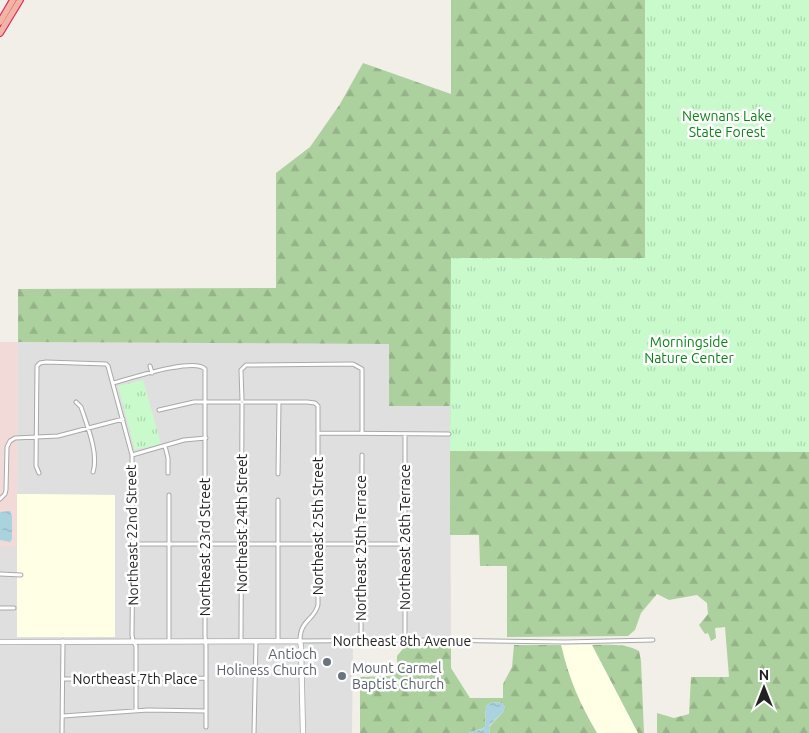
<svg xmlns="http://www.w3.org/2000/svg" width="809" height="733" font-family="Ubuntu,sans-serif">
  <style>
    .residential { fill: #e0dfdf }
    .commercial { fill: #f2dad9 }
    .education { fill: #ffffe5 }
    .forest { fill: url(#forest-firs) }
    .park { fill: url(#park-tufts) }
    .water { fill: url(#water-ripples) }
    .lines { fill: none; stroke-linecap: round; stroke-linejoin: round }
    .minor-casing { stroke: #a9a9a9; stroke-width: 5 }
    .tertiary-casing { stroke: #a9a9a9; stroke-width: 6 }
    .trunk-casing { stroke: #dc2a67; stroke-width: 8 }
    .minor { stroke: #fff; stroke-width: 3 }
    .tertiary { stroke: #fff; stroke-width: 4.5 }
    .trunk { stroke: #f2b4a3; stroke-width: 5.5 }
    .worship-dot { fill: #6b7280; stroke: #fff; stroke-width: 2 }
    .labels { text-anchor: middle; stroke-width: 5; stroke-linejoin: round; paint-order: stroke }
    .park-label { font-size: 14px; fill: #0c8416; stroke: #fff }
    .street-label { font-size: 14px; fill: #222; stroke: #fff }
    .worship-label { font-size: 14px; fill: #5b616d; stroke: #fff; text-anchor: end }
  </style>
  <defs>
    <pattern id="forest-firs" width="22" height="20" patternUnits="userSpaceOnUse" patternTransform="scale(1.25)"><rect width="22" height="20" fill="#add19e"/><path d="M5 1l3.5 6h-7zM16 11l3.5 6h-7z" fill="#95b388"/></pattern>
    <pattern id="park-tufts" width="24" height="20" patternUnits="userSpaceOnUse" patternTransform="scale(1.25)"><rect width="24" height="20" fill="#c8facc"/><path d="M3 7l-1-3M5 7V3M7 7l1-3M15 17l-1-3M17 17v-4M19 17l1-3" fill="none" stroke="#acd6af"/></pattern>
    <pattern id="water-ripples" width="26" height="14" patternUnits="userSpaceOnUse" patternTransform="scale(1.25)"><rect width="26" height="14" fill="#aad3df"/><path d="M2 4q2-2 4 0t4 0M15 11q2-2 4 0t4 0" fill="none" stroke="#92b5bf"/></pattern>
  </defs>
  <rect width="100%" height="100%" fill="#f2efe9"/>
  <!-- residential -->
  <path class="residential" d="M18,342L389,344V406H450L451,645L353,644L352,733H0V547H17V637H115V495L17,494Z"/>
  <!-- commercial -->
  <path class="commercial" d="M0,342H18L17,547H0Z"/>
  <!-- education -->
  <path class="education" d="M17,494L115,495V637H17Z
    M561,645H592L638,733H597L580,704L567,672Z"/>
  <!-- forest -->
  <path class="forest" d="M451,0H809V733H657V713L674,718L689,714L691,677H729L725,627L715,628L716,638L711,641L708,633L705,634L699,625L708,614L707,603L697,595L669,600L657,594L641,613L635,630L628,636L507,637V566H480L479,535H450V406H389V344L18,342V289L276,288V173L310,147L340,104L363,63L451,94Z
    M406,645H451V668L470,698H503V684L512,667L514,645H561C569,679 580,704 597,733H490L489,727L503,712L505,707L502,703L492,702L486,706L485,727C480,731 474,729 469,733H360V677L390,676L397,668V656Z
    M592,645C607,645 625,643 639,651L641,661L644,733H638Z"/>
  <!-- park -->
  <path class="park" d="M645,0H809V452L450,451L451,258H645Z
    M143,380L161,444L135,450L118,386Z"/>
  <!-- water -->
  <path class="water" d="M10,511L12,516V539L10,542L0,540V512Z
    M492,702L502,703L505,707L503,712L489,726L490,733H469C473,729 480,732 485,727L486,706Z"/>
  <g class="lines">
    <!-- minor casing -->
    <g class="minor-casing">
      <path id="minor" d="M150,366L152,373
        M113,383C129,379 194,357 205,369V636L206,646V727
        M242,400L241,370L246,365L353,364L362,369V433
        M76,402L81,407C87,425 99,454 93,472
        M244,402H307L315,403L318,406V605C314,621 300,619 300,641L434,640L565,642L653,640
        M159,410L194,402H240
        M319,433L449,434
        M405,434V641
        M165,446L168,458V473
        M132,455L184,440L206,438
        M39,473L36,466L37,366L40,363L46,362L106,364L108,366L132,455L133,544L132,635L133,641L136,646V711
        M278,474L279,402
        M0,499L5,494L6,490L7,447L10,441L15,438L58,436L123,419
        M278,500V641
        M133,544H404
        M0,574L21,575
        M0,608H14
        M169,641V495
        M241,641L242,404
        M361,641L362,455
        M63,679L206,678
        M63,716L148,710L206,711
        M62,733L63,641
        M254,733L256,642"/>
    </g>
    <!-- tertiary casing -->
    <g class="tertiary-casing">
      <path id="tertiary" d="M0,642L300,641L301,647L303,733"/>
    </g>
    <!-- trunk casing -->
    <g class="trunk-casing">
      <path id="trunk" d="M0,22L13,0
        M0,33L20,0"/>
    </g>
    <!-- minor -->
    <use href="#minor" class="minor"/>
    <!-- tertiary -->
    <use href="#tertiary" class="tertiary"/>
    <!-- trunk -->
    <use href="#trunk" class="trunk"/>
  </g>
  <!-- markers -->
  <g class="worship-dot">
    <circle cx="327" cy="662" r="5"/>
    <circle cx="342" cy="676" r="5"/>
  </g>
  <g class="labels">
    <!-- park labels -->
    <g class="park-label">
      <text x="727" y="121">Newnans Lake<tspan x="727" dy="16">State Forest</tspan></text>
      <text x="689" y="347">Morningside<tspan x="689" dy="16">Nature Center</tspan></text>
    </g>
    <!-- street labels -->
    <g class="street-label">
      <text transform="translate(242 523) rotate(-90)" y="5">Northeast 24th Street</text>
      <text transform="translate(318 526) rotate(-90)" y="5">Northeast 25th Street</text>
      <text transform="translate(132 535) rotate(-91)" y="5">Northeast 22nd Street</text>
      <text transform="translate(405 537) rotate(-90)" y="5">Northeast 26th Terrace</text>
      <text transform="translate(205 547) rotate(-90)" y="5">Northeast 23rd Street</text>
      <text transform="translate(361 548) rotate(-90)" y="5">Northeast 25th Terrace</text>
      <text x="402" y="646">Northeast 8th Avenue</text>
      <text x="135" y="684">Northeast 7th Place</text>
    </g>
    <!-- worship labels -->
    <g class="worship-label">
      <text x="317" y="659">Antioch<tspan x="317" dy="16">Holiness Church</tspan></text>
      <text x="352" y="673" text-anchor="start">Mount Carmel<tspan x="352" dy="16">Baptist Church</tspan></text>
    </g>
  </g>
  <!-- north arrow -->
  <g transform="translate(764 688)" stroke="#ffffff" stroke-width="4" paint-order="stroke">
  <path d="M0-4L9 19L0 12L-9 19Z" fill="#222222"/>
  <text y="-8" font-size="14" font-weight="bold" text-anchor="middle" fill="#222222">N</text>
  </g>
</svg>
